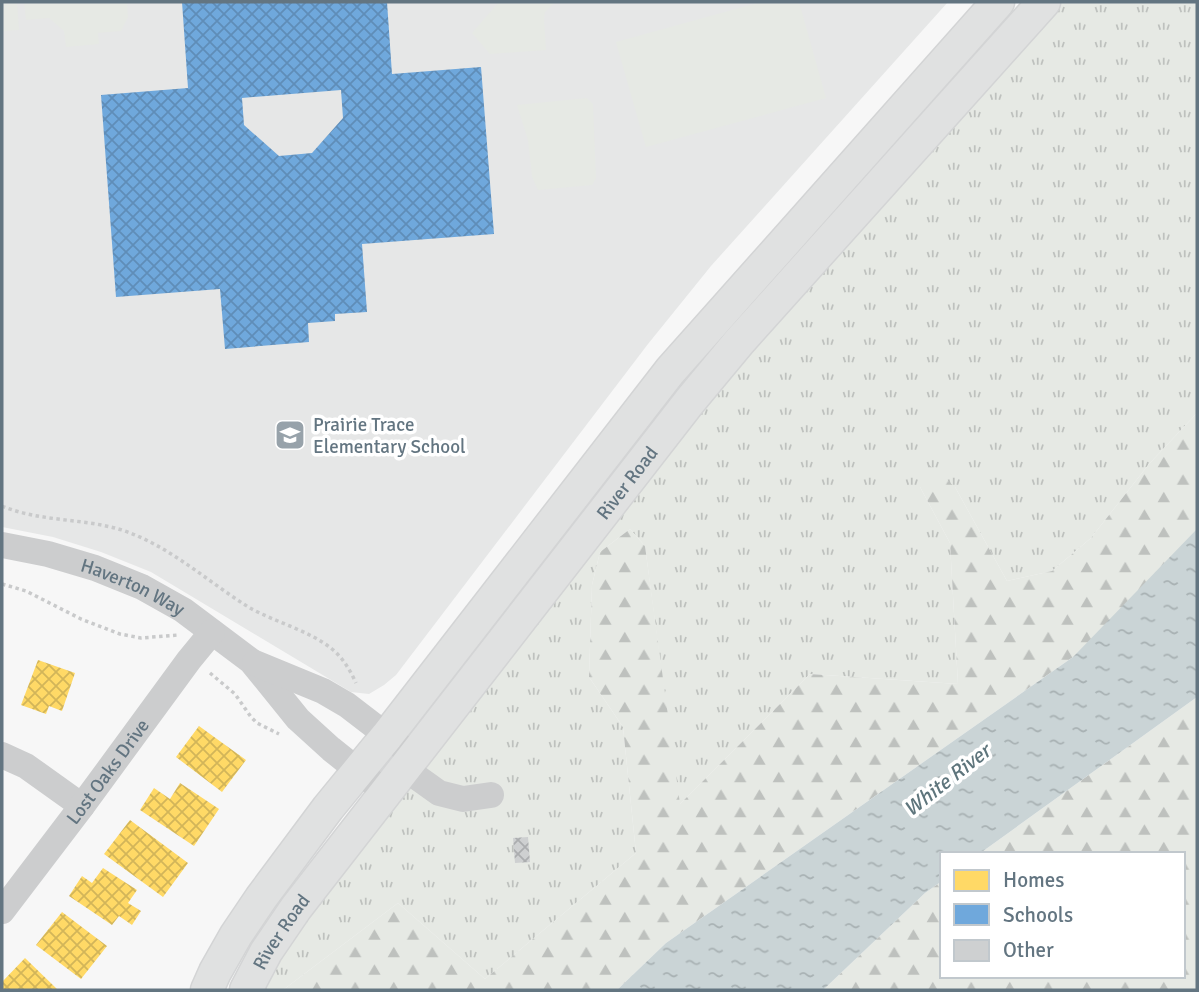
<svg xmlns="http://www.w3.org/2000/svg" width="1199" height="992" font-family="Signika,sans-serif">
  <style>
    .built { fill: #e6e7e7 }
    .grass { fill: url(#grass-tufts) }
    .forest { fill: url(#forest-firs) }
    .park { fill: #e6e9e4 }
    .water { fill: url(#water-ripples) }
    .homes { fill: url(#homes-cross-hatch) }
    .schools { fill: url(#schools-cross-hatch); fill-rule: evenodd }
    .building { fill: url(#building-cross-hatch) }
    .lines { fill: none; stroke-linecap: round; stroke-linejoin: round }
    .major-casing { stroke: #d3d4d5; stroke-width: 35 }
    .path { stroke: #c9cacb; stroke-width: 3.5; stroke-dasharray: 3.5 3.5; stroke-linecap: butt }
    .minor { stroke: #cccdce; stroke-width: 26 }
    .major { stroke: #e0e1e1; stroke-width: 32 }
    .labels { text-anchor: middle; stroke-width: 7; stroke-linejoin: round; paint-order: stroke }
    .poi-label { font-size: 19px; fill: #637581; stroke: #fff; text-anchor: start }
    .street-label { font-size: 19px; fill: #637581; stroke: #fff }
    .water-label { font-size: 21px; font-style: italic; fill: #5e757c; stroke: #fff }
  </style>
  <defs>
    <pattern id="grass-tufts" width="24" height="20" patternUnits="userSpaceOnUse" patternTransform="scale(1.75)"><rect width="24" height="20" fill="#e6e9e4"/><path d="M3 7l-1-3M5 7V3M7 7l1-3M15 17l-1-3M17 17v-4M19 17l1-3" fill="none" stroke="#bec1be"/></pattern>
    <pattern id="forest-firs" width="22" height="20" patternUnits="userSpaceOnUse" patternTransform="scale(1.75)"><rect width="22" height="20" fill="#e6e9e4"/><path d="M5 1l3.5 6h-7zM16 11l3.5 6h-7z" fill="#bec1be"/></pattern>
    <pattern id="water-ripples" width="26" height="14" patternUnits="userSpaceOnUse" patternTransform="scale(1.75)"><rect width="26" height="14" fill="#cad4d6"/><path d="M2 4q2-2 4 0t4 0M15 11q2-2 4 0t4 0" fill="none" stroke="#a8b1b3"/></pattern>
    <pattern id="homes-cross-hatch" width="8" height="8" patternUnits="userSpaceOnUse" patternTransform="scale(1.75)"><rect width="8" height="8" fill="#ffd966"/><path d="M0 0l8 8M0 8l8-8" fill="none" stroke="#d2b559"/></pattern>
    <pattern id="schools-cross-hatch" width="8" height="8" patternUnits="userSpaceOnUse" patternTransform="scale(1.75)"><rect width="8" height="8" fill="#6fa8dc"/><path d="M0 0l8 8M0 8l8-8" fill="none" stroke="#5f8db8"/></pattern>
    <pattern id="building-cross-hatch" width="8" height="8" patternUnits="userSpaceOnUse" patternTransform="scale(1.75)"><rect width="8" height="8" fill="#ced0d1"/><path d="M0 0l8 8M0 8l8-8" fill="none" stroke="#abadaf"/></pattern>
  </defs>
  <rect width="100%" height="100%" fill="#f7f7f7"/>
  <!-- built -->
  <path class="built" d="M2,2H948L711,266L648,344L396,675L384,685L369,694L351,692L151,572L101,552L53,537L2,527Z"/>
  <!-- grass -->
  <path class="grass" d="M1042,2H1197V413L1149,464L1091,538L1052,571L1007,581L955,487H920L950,543L958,684L810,674L679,805L645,546L630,529L600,552L592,585L589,677L623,727L636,853L485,979L398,903L283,990H246L580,542Z"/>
  <!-- forest -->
  <path class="forest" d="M1197,413V537L1073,657L666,943L617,990H283L398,903L485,979L636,853L623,727L589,677L592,585L600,552L630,529L645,546L680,804L810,674L958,684L950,543L920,487L929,465L955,487L1007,581L1052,571L1091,538L1149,464Z
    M1197,697V990H823L925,893L942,881V976H1183V854H979Z"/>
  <!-- park -->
  <path class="park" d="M2,2H17L19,30L2,31Z
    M24,2H127L128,17L121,31L98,33L99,44L66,47L64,31L49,18L26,20Z
    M499,2H555L545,12L544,18L546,50L490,54L472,33Z
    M761,2H799L826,98L646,147L616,42Z
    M587,98L593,104L596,178L592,185L538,190L532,177L528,140L517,105Z"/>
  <!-- water -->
  <path class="water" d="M1197,529V697L979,854H942V881L925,893L823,990H617L666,943L1073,657Z"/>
  <!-- homes -->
  <path class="homes" d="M38,660L75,673L62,711L49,706L46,714L21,705Z
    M199,726L246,760L222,792L176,757Z
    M180,783L219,809L194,846L140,810L154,788L170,799Z
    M130,820L188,863L163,897L104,854Z
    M103,868L137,890L128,903L141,911L132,925L119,916L112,925L69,896L82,876L92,883Z
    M62,912L107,946L81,979L36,945Z
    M25,958L58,990H2V982Z"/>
  <!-- schools -->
  <path class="schools" d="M182,2H387L392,74L481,67L494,234L362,244L367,312L335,314V321L308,323L309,342L225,349L220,289L116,297L101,95L188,88ZM341,90L343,118L312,153L279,156L244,125L242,98Z"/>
  <!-- building -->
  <path class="building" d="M528,837L530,862L515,863L513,838Z"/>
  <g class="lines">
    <!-- major casing -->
    <g class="major-casing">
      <g id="major">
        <path d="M207,990L215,972L236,935L261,898L328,808L387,736L670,371L998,2"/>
        <path id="s3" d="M246,990L266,952L296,908L690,401L739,342L1044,2"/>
      </g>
    </g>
    <!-- path -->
    <path class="path" d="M2,506C40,522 83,518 122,530C170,546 208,582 250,608C275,622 310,631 332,649C343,658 350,670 356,683
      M2,584L26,591L81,619L120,634L141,638L178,635
      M210,673L235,694L251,717L257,723L279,734"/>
    <!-- minor -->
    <g class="minor">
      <path id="s1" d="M2,545L48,554L95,568L142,587L183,610L251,661L298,719L331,749L386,793"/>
      <path d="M255,663L323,691L347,705L403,748"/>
      <path d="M2,755L26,766L82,806"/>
      <path d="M404,768L439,793L463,799L491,795"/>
      <path id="s2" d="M2,911L82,806L189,660L212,632"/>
    </g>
    <!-- major -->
    <use href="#major" class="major"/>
  </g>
  <!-- icons -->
  <defs>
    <g id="school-square" transform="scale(1.575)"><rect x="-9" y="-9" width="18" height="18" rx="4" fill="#97a2aa" stroke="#fff"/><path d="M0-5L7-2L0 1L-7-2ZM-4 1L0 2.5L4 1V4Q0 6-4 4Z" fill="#fff"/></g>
  </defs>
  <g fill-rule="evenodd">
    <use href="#school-square" x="290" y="435"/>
  </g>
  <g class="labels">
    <!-- poi labels -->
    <g class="poi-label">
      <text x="313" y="431">Prairie Trace<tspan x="313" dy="22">Elementary School</tspan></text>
    </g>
    <!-- street labels -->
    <g class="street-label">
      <text dy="7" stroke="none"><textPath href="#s3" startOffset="635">River Road</textPath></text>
      <text dy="7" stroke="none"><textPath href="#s1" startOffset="138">Haverton Way</textPath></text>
      <text dy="7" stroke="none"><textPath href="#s2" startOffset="175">Lost Oaks Drive</textPath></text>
      <text dy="7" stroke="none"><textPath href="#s3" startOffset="68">River Road</textPath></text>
    </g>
    <!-- water labels -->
    <g class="water-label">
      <text transform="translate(947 780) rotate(-38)" y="7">White River</text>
    </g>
  </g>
  <!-- border -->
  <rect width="1199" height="992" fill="none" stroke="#637581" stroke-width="7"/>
  <!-- legend -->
  <rect x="940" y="852" width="245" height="126" fill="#ffffff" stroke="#c1c8cd" stroke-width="2"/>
  <rect x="954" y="870" width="35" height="21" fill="#ffd966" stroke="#c1c8cd" stroke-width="2"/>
  <text x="1003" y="887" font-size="21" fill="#637581">Homes</text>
  <rect x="954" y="904" width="35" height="21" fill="#6fa8dc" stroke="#c1c8cd" stroke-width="2"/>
  <text x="1003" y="922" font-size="21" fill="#637581">Schools</text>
  <rect x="954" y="940" width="35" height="21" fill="#ced0d1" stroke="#c1c8cd" stroke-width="2"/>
  <text x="1003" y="957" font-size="21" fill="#637581">Other</text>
</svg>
